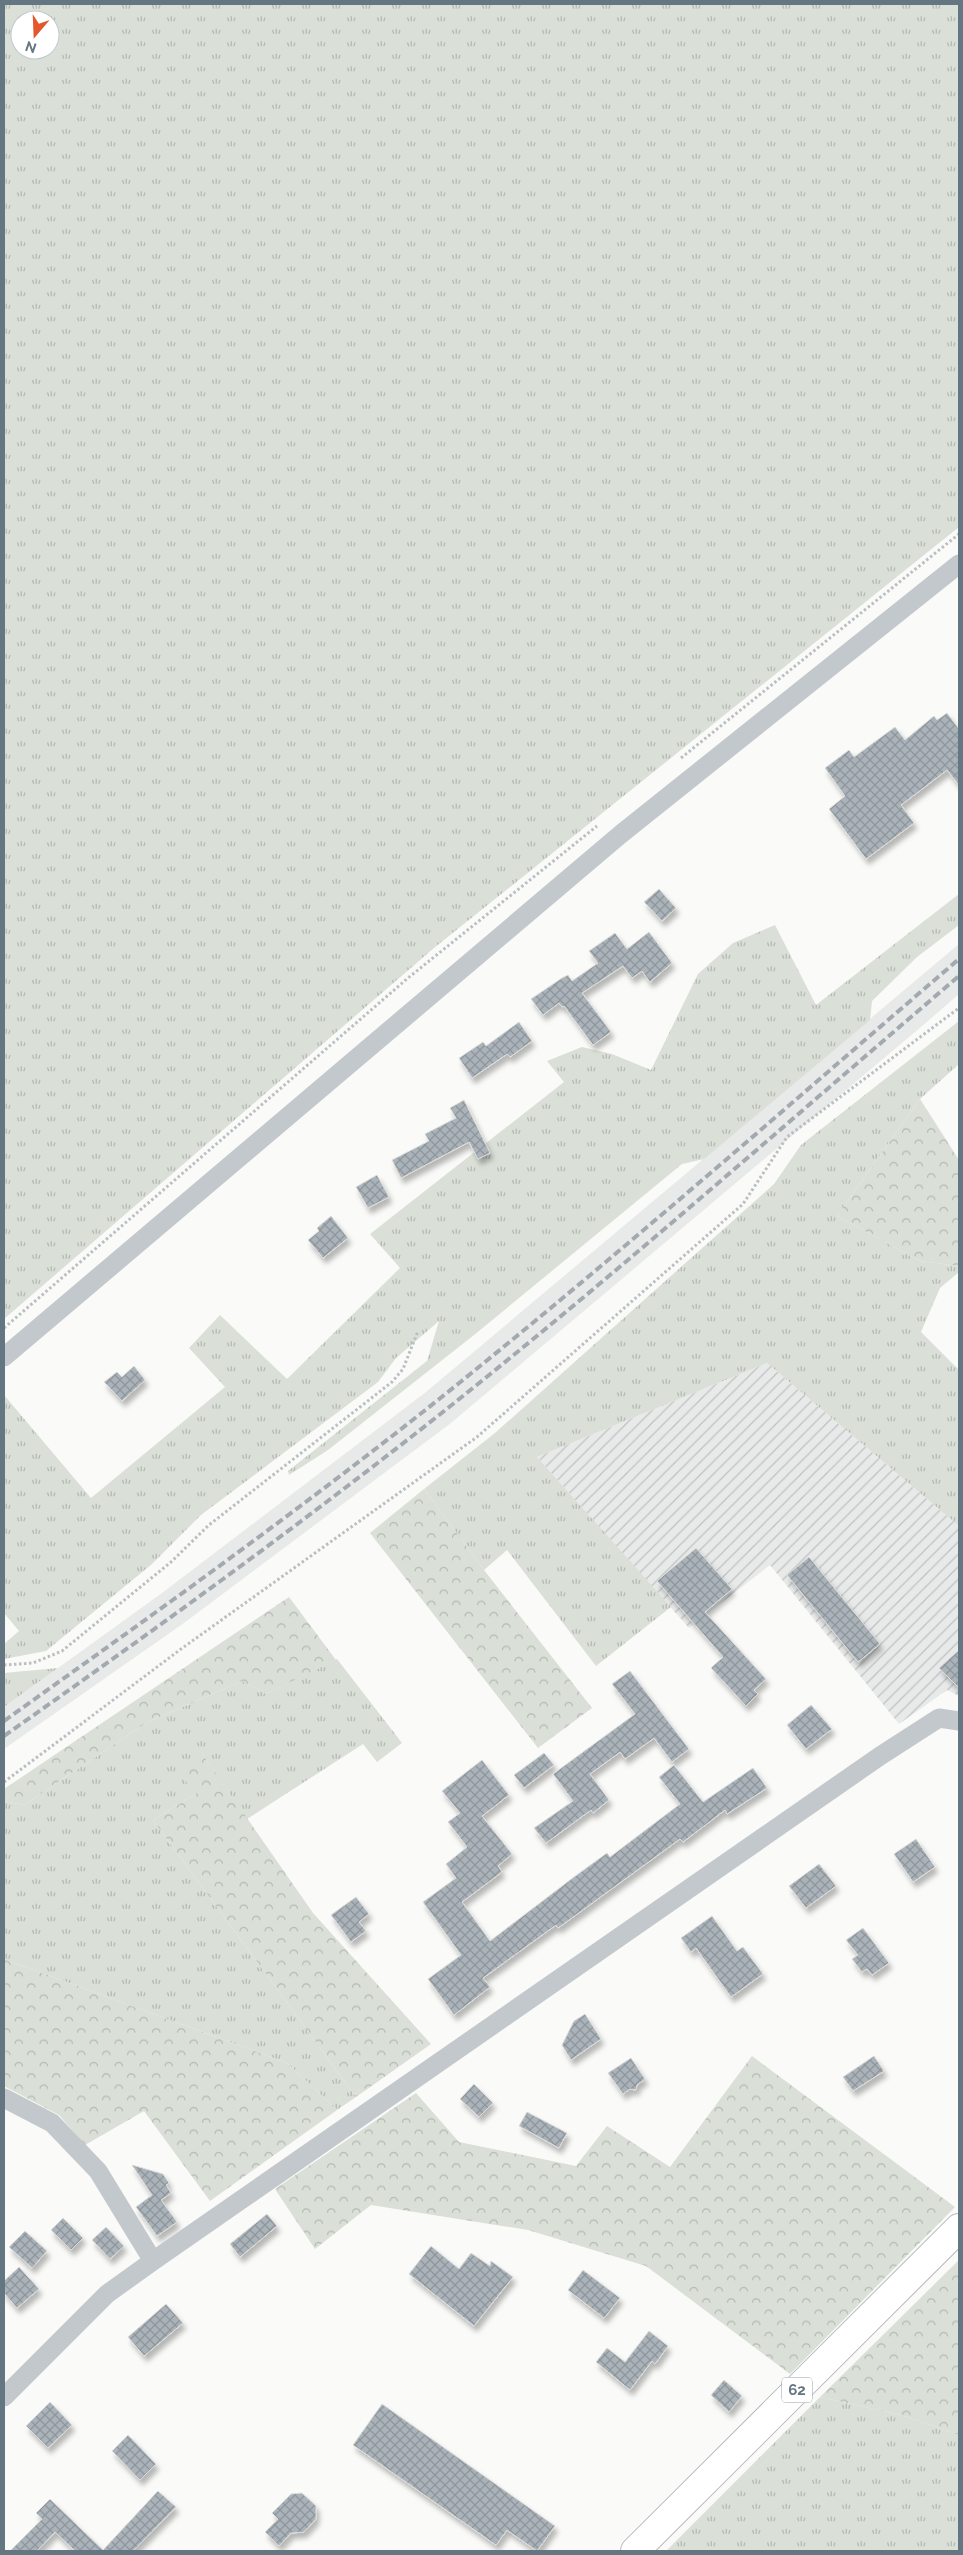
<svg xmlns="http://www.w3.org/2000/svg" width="963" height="2555" font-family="Raleway,sans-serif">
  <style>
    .built { fill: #e8e9e9 }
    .industrial { fill: url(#industrial-furrows) }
    .grass { fill: url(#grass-tufts); fill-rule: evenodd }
    .forest { fill: url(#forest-crowns) }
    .building { fill: url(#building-cross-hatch); stroke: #dcdcda; filter: url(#shadow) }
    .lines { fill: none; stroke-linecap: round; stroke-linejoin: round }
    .primary-casing { stroke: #b5babe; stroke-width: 30 }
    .path { stroke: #bbbfc2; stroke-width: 3; stroke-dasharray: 2.5 2.5; stroke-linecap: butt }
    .street { stroke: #c3c8cc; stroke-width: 19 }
    .primary { stroke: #fff; stroke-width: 28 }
    .rail { stroke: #a2aab0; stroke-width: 4; stroke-dasharray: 8 4; stroke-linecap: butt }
    .labels { text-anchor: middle; stroke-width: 5; stroke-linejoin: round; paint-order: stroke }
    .shield { fill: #fff; stroke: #939fa8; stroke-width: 1 }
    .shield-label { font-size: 15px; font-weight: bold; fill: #657683 }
  </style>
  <defs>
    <pattern id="industrial-furrows" width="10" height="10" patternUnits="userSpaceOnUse" patternTransform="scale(1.25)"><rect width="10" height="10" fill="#e8e9e9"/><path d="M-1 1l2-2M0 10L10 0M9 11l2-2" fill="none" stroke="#c0c1c2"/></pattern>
    <pattern id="grass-tufts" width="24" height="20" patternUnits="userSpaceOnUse" patternTransform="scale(1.25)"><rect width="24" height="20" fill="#dadfd7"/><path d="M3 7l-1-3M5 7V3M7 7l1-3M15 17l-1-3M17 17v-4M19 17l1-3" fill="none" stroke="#b4b9b4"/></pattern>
    <pattern id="forest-crowns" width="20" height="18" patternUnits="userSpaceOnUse" patternTransform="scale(1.25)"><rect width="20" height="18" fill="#dadfd7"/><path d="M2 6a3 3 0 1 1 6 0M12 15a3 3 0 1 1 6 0" fill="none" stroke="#b4b9b4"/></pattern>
    <pattern id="building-cross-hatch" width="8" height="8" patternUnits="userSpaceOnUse" patternTransform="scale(1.25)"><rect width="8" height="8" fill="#aab3b9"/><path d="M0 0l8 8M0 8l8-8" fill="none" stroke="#8e969c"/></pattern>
    <filter id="shadow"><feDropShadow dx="3" dy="5.5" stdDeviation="2.5" flood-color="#0004"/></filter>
  </defs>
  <rect width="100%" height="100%" fill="#fafaf8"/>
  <!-- built -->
  <path class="built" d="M959,944V994L928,1021L451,1423L184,1623L4,1749V1707L162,1593L426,1392Z"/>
  <!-- industrial -->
  <path class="industrial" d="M767,1363L959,1526V1696L947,1690L899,1724L770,1565L689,1628L537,1457Z"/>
  <!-- grass -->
  <path class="grass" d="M4,4H959V527L434,948L4,1319ZM20,20H50V50H20Z
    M959,894V925L917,957L872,1001L870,1020L704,1159L682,1164L474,1335L328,1450L289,1475L288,1471L427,1361L439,1321L396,1358L378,1382L201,1515L152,1564L46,1651L4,1659V1644L19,1631L4,1613V1395L91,1498L225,1387L189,1348L220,1315L287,1379L400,1268L370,1234L564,1082L547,1061L582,1047L612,1054L651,1070L698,974L733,943L775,925L816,1005Z
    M959,1021V1064L920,1099L837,1216L920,1261L959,1266V1272L940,1288L921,1332L959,1370V1526L767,1363L537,1457L671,1607L596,1666L507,1550L484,1570L424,1489L495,1433L774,1184L801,1145Z
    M337,1659L402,1743L377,1762L363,1744L247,1819L201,1752L197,1793L153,1820L356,2097L337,2110L287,2063L4,1959V1801L24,1805L146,1723L242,1681L266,1694Z
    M58,1668L4,1707V1673Z
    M820,2397L901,2415L959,2435V2551H666Z"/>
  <!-- forest -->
  <path class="forest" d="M920,1099L959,1160V1266L920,1261L837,1216Z
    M424,1489L484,1570L592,1708L538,1748L370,1533Z
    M289,1597L336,1660L266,1694L242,1681L146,1723L24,1805L4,1801V1789Z
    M201,1752L313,1913L431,2044L356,2097L153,1820L197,1793L176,1771Z
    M4,1959L287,2063L337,2110L210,2201L144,2111L85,2145L59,2115L4,2086Z
    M752,2056L955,2207L790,2374L646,2266L528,2230L371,2205L315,2249L275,2189L416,2093L459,2142L576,2166L607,2126L670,2167Z
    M959,2260V2435L901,2415L820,2397Z"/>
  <!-- building -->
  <path class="building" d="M947,713L959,729V785L947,770L901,805L914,823L866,859L829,809L845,796L825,768L849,750L854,757L895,727L905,740L934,716L937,720Z
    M659,889L676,908L662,921L644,902Z
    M649,932L672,963L650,982L642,971L632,978L623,966L582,993L611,1032L593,1045L564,1006L562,1007L559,1003L543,1015L531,999L562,978L568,975L572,981L598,963L589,951L615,933L627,949Z
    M519,1022L532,1041L510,1057L507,1054L472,1078L459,1058L483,1042L486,1046Z
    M464,1100L490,1153L478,1159L469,1142L401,1178L392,1160L429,1141L425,1134L456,1118L450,1108Z
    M377,1175L389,1197L368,1208L356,1187Z
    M331,1216L348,1238L323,1258L308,1240L319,1231L317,1228Z
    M134,1366L145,1380L122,1401L104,1382L117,1372L122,1377Z
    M696,1548L732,1589L705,1612L766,1679L754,1690L758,1694L746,1706L711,1668L723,1657L657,1581Z
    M809,1557L880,1644L858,1662L787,1575Z
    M959,1650V1688L939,1668Z
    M630,1671L689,1749L672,1762L654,1738L625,1759L620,1752L590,1774L609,1800L593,1813L591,1810L546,1843L534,1828L573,1801L553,1774L635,1714L612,1684Z
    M811,1705L832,1729L806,1749L787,1725Z
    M544,1753L554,1765L524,1788L514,1775Z
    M482,1760L509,1795L482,1816L512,1854L498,1866L502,1872L462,1902L490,1941L574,1877L607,1853L610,1857L680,1804L659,1777L674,1765L703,1802L753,1768L767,1788L727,1814L725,1810L683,1842L680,1839L558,1928L556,1925L483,1978L490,1987L454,2015L428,1979L461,1955L423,1902L456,1878L446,1864L467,1847L448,1822L460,1813L442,1791Z
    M916,1839L935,1867L913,1882L894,1854Z
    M819,1864L836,1886L806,1908L789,1886Z
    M356,1897L369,1914L359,1922L366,1931L351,1942L331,1915Z
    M712,1916L737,1951L743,1947L763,1974L731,1997L696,1948L691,1952L681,1938Z
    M863,1928L889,1963L872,1975L867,1969L862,1972L852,1959L858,1955L846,1940Z
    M585,2014L601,2039L571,2060L562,2045L574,2021Z
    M874,2056L884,2071L853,2091L843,2077Z
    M631,2058L645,2079L637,2085L636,2090L630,2089L623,2094L608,2073Z
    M474,2084L493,2103L479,2117L460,2099Z
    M527,2112L567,2133L559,2148L519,2126Z
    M132,2165L163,2174L169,2183L166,2185L171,2193L161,2200L177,2222L157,2236L136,2207L152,2195Z
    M267,2214L277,2226L240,2257L230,2244Z
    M63,2218L83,2238L71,2250L51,2230Z
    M106,2227L124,2246L110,2259L92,2240Z
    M25,2231L47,2251L32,2268L9,2247Z
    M431,2246L459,2269L471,2253L490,2266L491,2261L513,2277L474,2326L409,2274Z
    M19,2267L39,2289L17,2308L4,2293V2281Z
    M583,2270L620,2298L604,2318L568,2290Z
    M166,2304L183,2323L144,2356L128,2337Z
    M649,2331L668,2346L655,2364L652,2361L630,2390L596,2362L607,2348L625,2362Z
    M724,2380L742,2396L729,2412L711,2395Z
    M50,2402L72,2425L48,2448L26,2426Z
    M382,2404L555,2526L537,2551L507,2530L496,2545L353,2445Z
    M128,2435L156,2464L140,2480L112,2451Z
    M158,2491L176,2507L133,2551H75L55,2532L37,2551H10L42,2519L36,2513L50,2499L103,2550Z
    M302,2493L316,2506V2519L304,2532L291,2533L279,2546L265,2532L278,2519L272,2513L291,2494Z"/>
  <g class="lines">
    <!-- primary casing -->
    <g class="primary-casing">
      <path id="primary" d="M635,2551L959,2228"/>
    </g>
    <!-- path -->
    <path class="path" d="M681,758L959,534
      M4,1328L408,978L597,826
      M4,1665L33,1663L62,1651L171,1562L209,1525L392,1382L403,1369L418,1331
      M4,1782L181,1649L477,1437L743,1204L787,1137L959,1008"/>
    <!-- street -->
    <path class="street" d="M4,1357L621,834L959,564
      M4,2098L52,2123L98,2171L153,2261
      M4,2397L107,2294L153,2261L880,1756L939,1718L959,1721"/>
    <!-- primary -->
    <use href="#primary" class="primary"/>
    <!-- rail -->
    <path class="rail" d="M4,1721C154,1614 304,1507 448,1392C622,1252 790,1104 959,959
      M4,1736C156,1629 307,1520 453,1404C626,1266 791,1119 959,976"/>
  </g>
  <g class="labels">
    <!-- shield labels -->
    <rect class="shield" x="782" y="2377.5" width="30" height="25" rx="4"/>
    <g class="shield-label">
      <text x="797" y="2395">62</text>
    </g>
  </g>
  <!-- border -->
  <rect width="963" height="2555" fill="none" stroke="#657683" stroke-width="10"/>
  <!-- north arrow -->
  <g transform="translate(35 35) rotate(199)"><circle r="24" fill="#ffffff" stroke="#c1c8cd"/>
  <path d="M0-4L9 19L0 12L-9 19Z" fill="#e4572e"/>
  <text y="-8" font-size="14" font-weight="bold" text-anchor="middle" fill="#657683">N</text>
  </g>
</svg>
